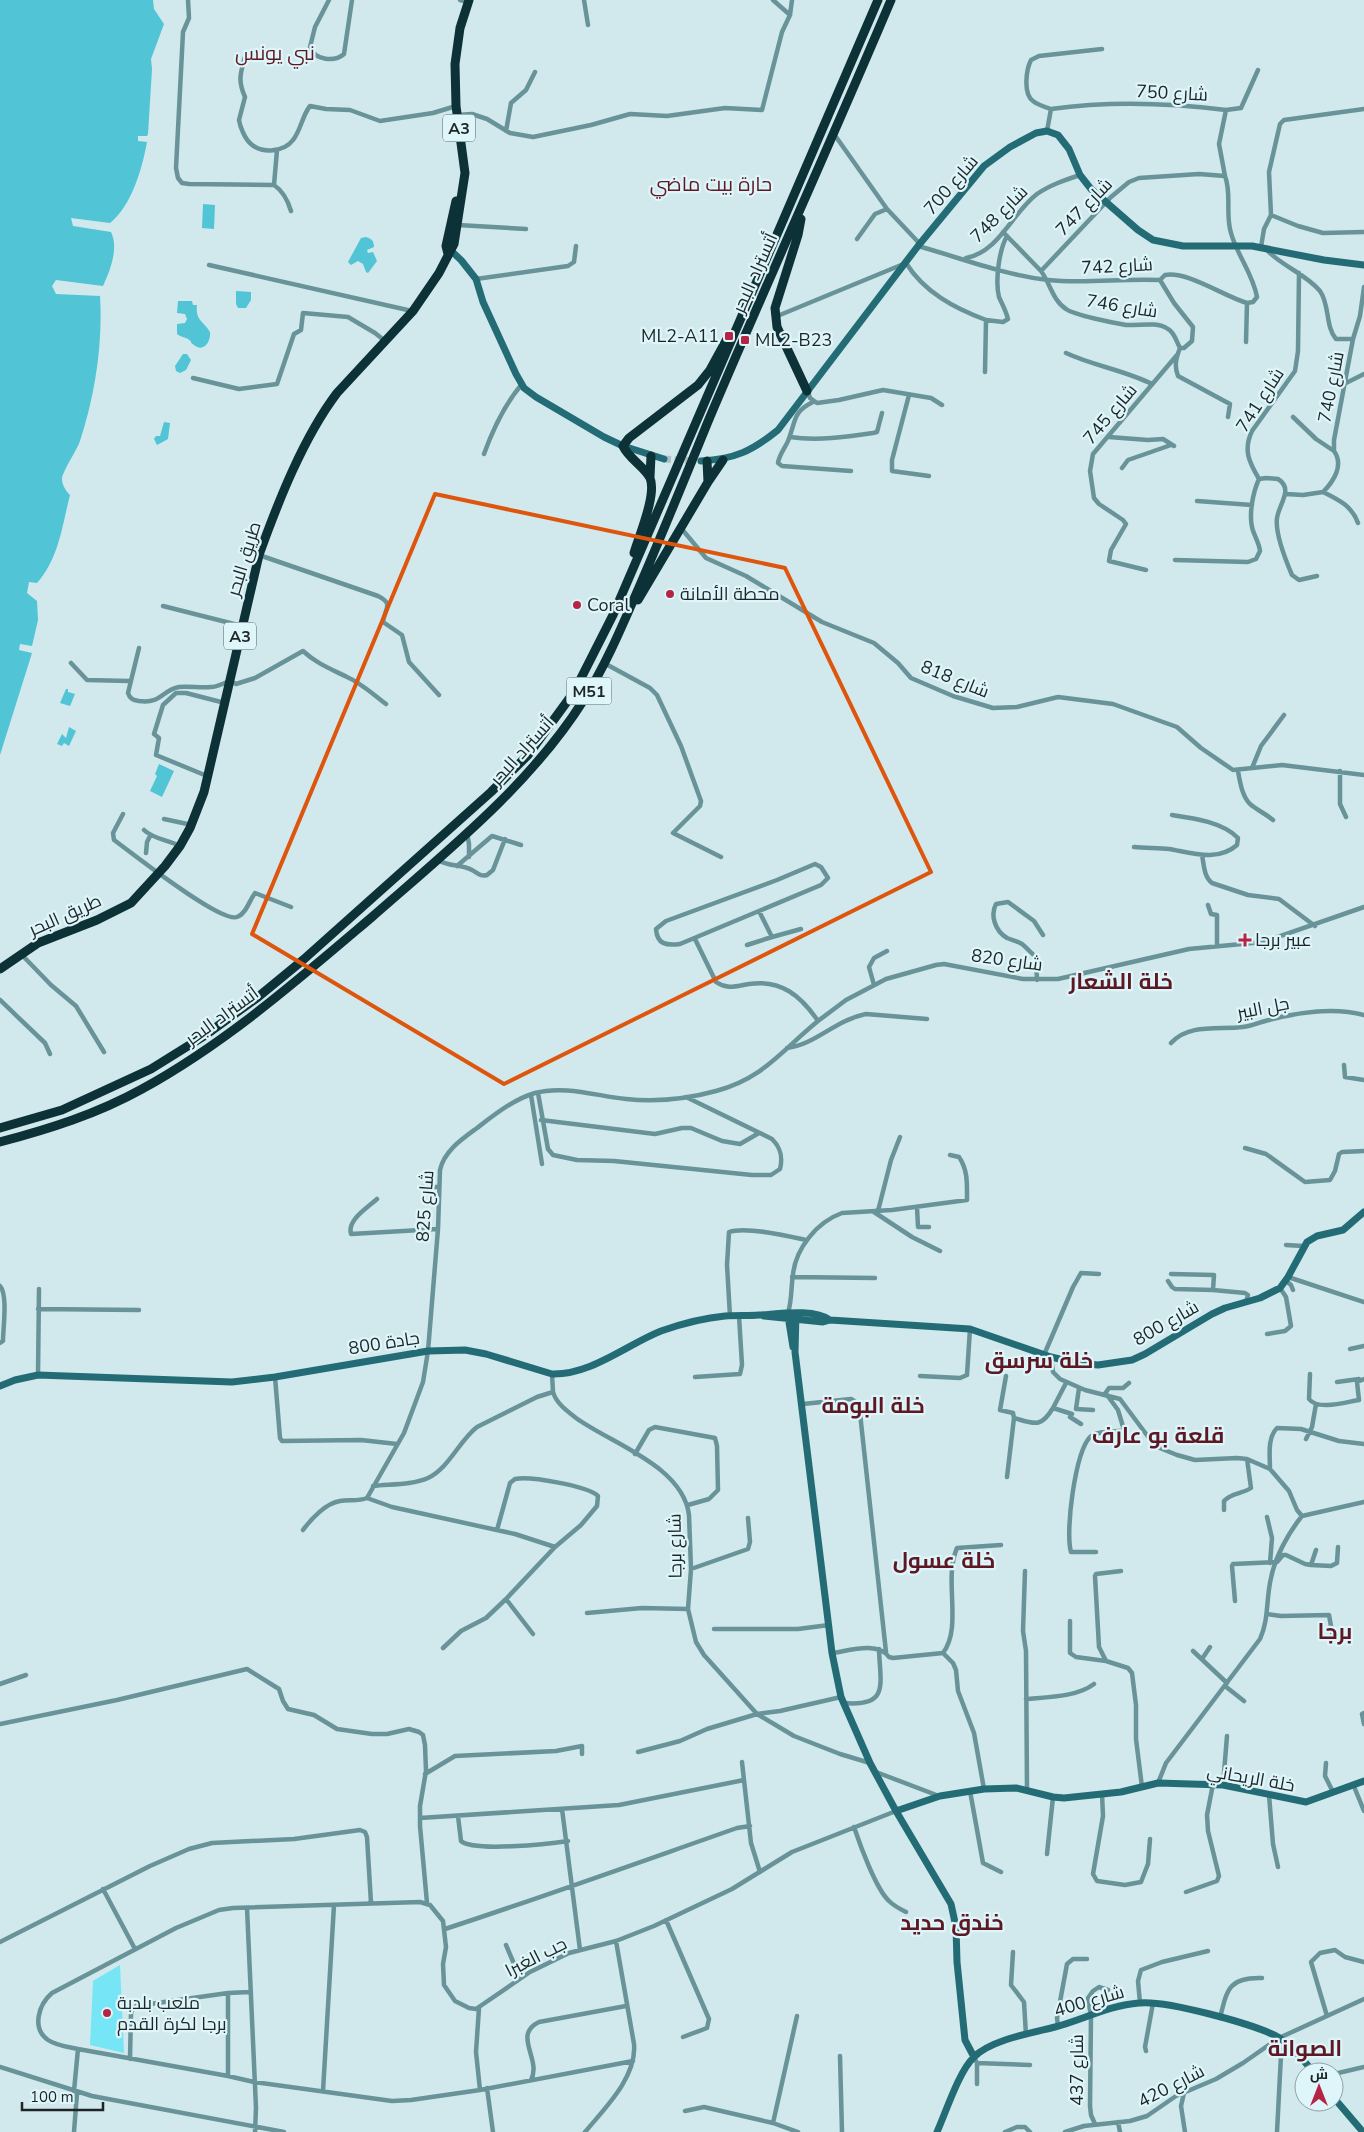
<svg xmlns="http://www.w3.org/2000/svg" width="1364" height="2132" font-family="'Nunito Sans',Cairo,sans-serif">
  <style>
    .green { fill: #76e5f6 }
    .water { fill: #51c4d5 }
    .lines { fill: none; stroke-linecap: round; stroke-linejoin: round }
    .secondary-tunnel { stroke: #adc1c5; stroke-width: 7; stroke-dasharray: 7 3.5; stroke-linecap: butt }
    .street { stroke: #689399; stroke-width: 4.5 }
    .secondary { stroke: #236c76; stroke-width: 7 }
    .highway { stroke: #0c3136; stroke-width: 9 }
    .marked { fill: none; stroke: #de560d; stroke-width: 4; stroke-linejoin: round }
    .poi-dot { fill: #b62445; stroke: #def5f9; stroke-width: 2 }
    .labels { text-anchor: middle; stroke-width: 4.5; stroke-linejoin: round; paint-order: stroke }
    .shield { fill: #def5f9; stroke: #576366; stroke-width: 1 }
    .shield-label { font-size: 16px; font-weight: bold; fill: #1d2527 }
    .street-label { font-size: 18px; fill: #1d2527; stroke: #def5f9 }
    .poi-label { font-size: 18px; fill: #1d2527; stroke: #def5f9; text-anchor: start }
    .quarter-label { font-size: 20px; fill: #5d1824; stroke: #def5f9 }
    .district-label { font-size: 22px; font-weight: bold; fill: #5d1824; stroke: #def5f9 }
  </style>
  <rect width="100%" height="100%" fill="#d1e8ec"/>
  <!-- green -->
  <path class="green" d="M120,1965L124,2053L90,2045L93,1981Z"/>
  <!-- water -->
  <path class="water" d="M0,0H153L154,9L164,24L151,59L152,69L148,134L147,136H138V141L147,142C142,169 132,205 110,223L71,218L73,226L111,232C119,248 110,271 103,286L56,280L52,286L56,294L100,296C103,344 95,395 80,441C77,450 62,472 62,479C62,485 66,491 70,495C62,526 59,558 37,583L29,582L27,593L37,601L38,620L32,646L20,644L19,650L32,653L0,755Z
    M203,204L215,205L214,229L202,228Z
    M366,237C372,239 374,241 374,247L367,250L368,253L373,252L377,261L368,273L366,272L363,264L358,261L351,265L348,262L361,238Z
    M236,291L251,292V300L246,308H238L236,304Z
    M178,301H192L193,305H197C195,320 203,321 210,332C211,341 204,353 194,345C188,341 194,343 188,339C184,337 181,337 177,334V324L185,323L187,319L185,314L177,313Z
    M183,354H187L191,360L186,370L180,373L176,371L175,366Z
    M164,422L170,423L168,439L157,445L154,439L156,436H160Z
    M66,689H68V692L75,694L70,706L60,703Z
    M69,727L76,731L69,746L64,743L62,746L57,744L62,734L66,738Z
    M159,764L174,771L162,797L150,791L157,776L155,774Z"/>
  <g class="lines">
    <!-- secondary-tunnel -->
    <path class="secondary-tunnel" d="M664,459L696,461"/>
    <!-- street -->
    <path class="street" d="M188,0L189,18L183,32L176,168L178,178L182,183L189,184L274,185C283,191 288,201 291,211
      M329,0L315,27L310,47C315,61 335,62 344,54L352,0
      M460,0L468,2
      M584,0L588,25
      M773,0L790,15
      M246,53C241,72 237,79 245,97L239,120C240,127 245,139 251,144C262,154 284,152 293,140C301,130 302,116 310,106L326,109L350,110L380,121L433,113L456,106
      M1051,109C1045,107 1038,105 1033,101C1023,94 1026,70 1031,60L1039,56L1102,49
      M1226,110L1241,108L1258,70
      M457,115L472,114L487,119L510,133L533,137L591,125L630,114L667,116L725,108L762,110L782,32L790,15L792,0
      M506,131L511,103L526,90L535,72
      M1047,131L1051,109C1107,101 1170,103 1226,110L1219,144L1225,176
      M834,134L887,209L920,244
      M274,185L277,150
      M1271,215L1298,226L1323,233L1364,232
      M458,225L526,229
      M857,239L875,214L887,209
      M918,246C961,258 1004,275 1048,280C1086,284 1122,278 1160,280L1165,275C1188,271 1223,296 1247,303L1253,302L1257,297C1253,274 1237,255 1231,233C1225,214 1232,194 1225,176L1199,174L1139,178L1129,182L1111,197L1041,271L1003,232
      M1261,247L1264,229L1271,215L1269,172L1280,124L1284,120L1364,109
      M1267,250C1281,266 1305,273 1320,291C1330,305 1325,326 1336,339H1353L1334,440V451C1344,465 1334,481 1323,492C1339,500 1352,506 1358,523
      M966,258C999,252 1012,213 1037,194C1050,185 1065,180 1080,175
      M209,265L412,311
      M1041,271C1050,283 1053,301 1066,309C1074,315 1114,323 1126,325C1139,326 1156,321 1168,329C1175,333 1176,341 1180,348C1176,358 1174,366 1178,376L1230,404L1228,417
      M476,279L568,266L574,262L576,246
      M1160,280L1174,303L1193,327L1192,341L1184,348H1180
      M775,317L906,263C924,292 954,308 986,320L985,372
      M986,320L1003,322L1008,319C1006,311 1002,304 999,297C995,281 999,250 1007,236
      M1353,339L1360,316L1364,287
      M1246,342L1247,303
      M1066,353C1094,366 1124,370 1152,384
      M193,378L239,389L277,384L294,334L301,330L303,313L348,317L375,333L385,341
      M1344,384L1364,374
      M808,392L810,398L817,403L839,400L883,390L931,398L942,405
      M909,395L892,460V471L929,476
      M813,402C792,412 796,422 788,441C785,448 779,455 778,463L782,466L851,471
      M1293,417L1316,439L1334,451
      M790,437C817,441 846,437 873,433L877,432L882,413
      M1109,437L1148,440L1163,439L1174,446
      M484,454C493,429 504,405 522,384
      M1122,468L1128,460L1171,445
      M1259,479C1249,462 1243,450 1252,431L1295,371L1298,351L1299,273
      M1259,479L1266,478L1278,479C1294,489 1279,504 1277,518C1275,533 1286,561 1292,575L1299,580L1317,576
      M1286,494L1303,495L1323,492
      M1197,501L1252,505
      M681,528L706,558L746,576L822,622L874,643L898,663L911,678L953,696L993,708L1017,707L1058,697L1113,704L1177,727L1201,748L1233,770L1282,765L1364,775
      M259,555L378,596C394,604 385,608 383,622L402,635L409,662L439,695
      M1175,560L1248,562L1256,559L1260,551C1259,542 1254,536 1252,527C1249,513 1253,492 1259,479
      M1146,570L1109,561L1111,550L1126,524L1123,520L1099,504L1094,498L1090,471L1093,454L1177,355
      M163,606L242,626
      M139,648L128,693C130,699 133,700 139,701C162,704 162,690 179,687C190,686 200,688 211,687C217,687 224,683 230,681L236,684L255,678L303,651C317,664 331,669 347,677C361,683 374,695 386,704
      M71,663L87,680L129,681
      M604,663L650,688L657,695L681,746L701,801L700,806L673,833L721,857
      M1252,768L1261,746L1284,715
      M1238,771C1240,782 1242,796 1250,804C1257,810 1266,814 1273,820
      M1340,771V804L1346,817
      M207,776L156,755L159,738L154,734L163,705L176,693H186L225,703
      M123,814L113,833L114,840C132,853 220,923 237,917C246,914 249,901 255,893L291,907
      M164,819L192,825
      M144,830C153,839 168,840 180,846
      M467,833L469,844V857
      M1134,847C1146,848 1158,848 1169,849C1192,853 1218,862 1237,845L1238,838C1223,822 1193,818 1172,815
      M146,853L147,842L150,836
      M1202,855C1204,865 1204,877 1212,883L1248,895L1279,899L1315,926
      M437,860C450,867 461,864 472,870C478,873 480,877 487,875L493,870L505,839
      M815,864L821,867L828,878L821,885L680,944C666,946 657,944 656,929L666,921L777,880Z
      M457,866L492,836L521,845
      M1208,905L1211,914L1217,915V946
      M759,911L772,937L801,929
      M695,939L716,982C728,990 736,986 749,984C781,979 801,996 818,1021L846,1000L886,979L936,965L944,964L1023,979H1058L1189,949L1263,942L1364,907
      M747,945L772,937
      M21,954L51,985L76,1006L104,1052
      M1074,977L1076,984L1080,985L1086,982
      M1037,980L1036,957C1031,953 1027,948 1022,944C1017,941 1012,940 1007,938C995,931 990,915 996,904L1008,902L1034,921L1043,935
      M874,985L869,967L874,958L887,951
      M0,1000L45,1043L50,1054
      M1171,1043C1189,1023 1219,1030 1243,1027C1252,1026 1260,1022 1269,1020C1300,1012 1333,1007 1364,1015
      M787,1048C815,1045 835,1020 866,1014L927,1019
      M1344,1065L1345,1077L1364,1080
      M538,1093L548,1149L553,1155L577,1160L614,1161L752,1175H771L780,1169C783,1157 781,1148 772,1139L686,1097
      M531,1095L542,1164
      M541,1120L655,1134L682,1128H691L722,1141L740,1144L759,1133
      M1245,1148L1266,1154L1305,1182L1330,1180L1335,1171L1339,1154L1342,1152L1364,1151
      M421,1187H439
      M377,1199C367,1208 347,1220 351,1234L438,1229
      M917,1207L918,1227H929
      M878,1211L891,1160L900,1137
      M874,1212L912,1237L940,1251
      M1286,1245L1303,1246
      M1171,1274L1214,1275L1213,1290L1245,1293L1248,1295L1246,1302
      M792,1277L875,1278
      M1288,1277L1364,1302
      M1285,1280L1291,1285L1293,1290
      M1168,1281L1172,1287L1175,1289L1213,1290
      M0,1286C8,1295 3,1328 3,1341L0,1343
      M38,1309L139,1310
      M788,1313C792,1300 791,1287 793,1274C796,1248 817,1222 842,1213L892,1210L967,1200C967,1184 968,1170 959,1157L950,1155
      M730,1316L727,1265L729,1232C746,1226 788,1236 806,1240
      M1267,1334L1285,1331L1291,1326L1286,1297L1280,1288
      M1350,1349L1364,1346
      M1044,1355L1073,1287L1081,1273L1099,1274
      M1051,1357L1053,1372L1060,1379L1085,1390L1120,1399L1155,1446L1177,1455L1195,1460L1237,1458L1247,1459L1270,1469L1289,1491L1297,1510L1302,1516L1364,1502
      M1310,1374L1309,1399C1318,1411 1346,1402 1359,1400L1357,1382L1364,1379
      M38,1375L39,1289
      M920,1376L960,1378L967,1375L970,1329
      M1006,1376L1000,1410L1013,1413L1014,1418L1007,1477
      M275,1377L280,1438L282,1441L361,1440L397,1444
      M695,1377L740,1374L742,1365L739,1316
      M1337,1382L1359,1379
      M1066,1383L1053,1408L1072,1414
      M1079,1388L1076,1409L1093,1410
      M553,1392C556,1403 567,1411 576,1418C612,1444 683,1466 689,1515L691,1569L688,1609L696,1642L704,1655L757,1714L794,1736L840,1754L870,1763
      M1104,1395L1109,1388H1123L1129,1383
      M803,1404L851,1399L859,1404L886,1652
      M1072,1414L1070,1417L1081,1424
      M1014,1418C1035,1424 1041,1428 1053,1408
      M1306,1439L1312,1427L1316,1404
      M635,1454L649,1430L655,1427L715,1438L717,1446L718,1490L709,1499L688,1505
      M1270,1469C1270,1456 1267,1438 1277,1428L1301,1429L1339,1441L1364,1444
      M373,1486C391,1484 412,1485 428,1478C449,1468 459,1441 477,1427L537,1397L553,1392L552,1374
      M367,1498L392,1507L515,1534L555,1547
      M1224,1510V1501C1231,1493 1242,1494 1251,1488L1247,1459
      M1267,1517L1272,1538L1270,1563
      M303,1530C311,1519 326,1503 340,1501C349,1499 357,1502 367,1498L404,1433L423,1382L428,1351L438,1229L440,1170C444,1151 462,1139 477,1128C494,1115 514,1099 535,1093C564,1085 597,1096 626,1099C656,1102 687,1099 716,1091C764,1078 781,1051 818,1021
      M1096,1552H1071C1065,1532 1075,1453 1090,1437C1097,1430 1114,1433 1124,1430L1118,1410L1107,1395
      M1311,1565L1331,1566L1337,1563L1338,1547
      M691,1569L748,1549L750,1542L748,1518
      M1025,1571L1023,1631L1026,1651L1027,1790
      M1121,1571L1096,1574L1095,1576L1099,1647L1106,1661L1128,1668L1132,1673L1136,1705V1739L1142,1787
      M506,1599L533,1634
      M1235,1601L1232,1566L1233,1564L1277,1562L1283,1555H1286L1305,1564L1311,1565L1316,1550
      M587,1613L642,1608L688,1609
      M1267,1614L1281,1616L1329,1615L1333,1637
      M1070,1621V1653L1076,1657L1106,1661
      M714,1629H798L829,1625
      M443,1648L461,1631L486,1618L506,1599L555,1547L581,1525L597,1506L598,1496C588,1486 530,1476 515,1479L510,1483L497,1530
      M1193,1651L1227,1683
      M832,1653C848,1651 878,1641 889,1657L893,1658L943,1653
      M1202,1659L1210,1647
      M0,1684L26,1675
      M1225,1686L1244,1701
      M1026,1699C1048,1697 1077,1697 1094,1684
      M844,1703C890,1707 880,1684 879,1649
      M1364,1713L1362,1714L1364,1724
      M0,1724L117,1700L247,1669L279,1689L283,1701L288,1709L314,1715L337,1729L372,1734H387L409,1729L419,1732L423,1735L425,1745L426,1771L420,1806V1826L427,1903
      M638,1752L680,1741L707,1729L757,1714L780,1711L841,1697
      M742,1762L751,1843L760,1872
      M1326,1763L1325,1776L1333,1792
      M876,1772L939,1796
      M425,1774L455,1756L556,1751L582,1746V1754
      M1158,1783L1166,1763L1260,1639C1269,1620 1266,1598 1271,1578C1275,1557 1289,1532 1302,1516
      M1353,1784L1364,1811
      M1223,1785L1227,1736
      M984,1789L974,1733L958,1691L956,1670L953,1663L943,1653C963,1626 943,1580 957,1548L1001,1545
      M970,1791L983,1863L1001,1872
      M1102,1794L1103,1816L1093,1874L1097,1881L1125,1885L1141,1882L1148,1864L1150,1839
      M1269,1795L1273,1844L1278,1867
      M562,1809L580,1950
      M458,1816L461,1841C473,1852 549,1844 568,1841
      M420,1818L619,1805L744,1780
      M854,1827C860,1845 876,1889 889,1901C894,1906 900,1909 906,1912
      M1047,1854L1053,1797
      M103,1889L135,1949
      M1186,1892L1217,1881L1219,1876L1208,1831L1207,1815L1213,1784
      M247,1908L256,2108L255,2132
      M666,1920L709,2019L707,2028L683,2037
      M445,1929C543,1897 640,1862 737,1828L750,1826
      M0,1942L150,1866L189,1849L212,1843L294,1839L360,1830L365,1832L367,1837L371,1903
      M506,1945L520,1978
      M1013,1952L1011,1985L1024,2002L1026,2035
      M1140,2003L1138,1981L1141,1970L1162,1962L1208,1951
      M479,2008L476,2052L480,2090
      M1327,2016L1311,1962L1320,1953L1335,1950L1345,1957L1364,1962
      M1220,2018C1227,1989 1229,1977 1262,1978
      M1058,2026L1057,2018L1067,1964L1073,1959H1087
      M1146,2051L1145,2047L1153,2003
      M840,2056L842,2132
      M974,2057L977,2063L1030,2065
      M130,2059L131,2012L136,2006L228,1993L250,1992
      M633,2061L480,2090L411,2100L392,2101L254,2082L228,2076L78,2049C69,2047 57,2046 48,2040C31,2028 39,2004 52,1993L176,1928L219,1910L233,1908L420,1902L430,1905L443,1921L446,1947L443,1964L444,1985L455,2001L469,2008L476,2009L530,1972L569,1953L616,1941L654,1926L732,1889L792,1852L896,1811
      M977,2063V2084
      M0,2067L92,2096L284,2132
      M1334,2074L1364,2067
      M228,2076V1993
      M531,2080C542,2059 512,2035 539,2022L626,2006
      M487,2088L493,2132
      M74,2091L78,2049
      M323,2091L334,1905
      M1184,2093L1181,2106L1185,2132
      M685,2111L704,2107L773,2123L798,2132
      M1118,2122L1120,2132
      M773,2123L797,2016
      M1095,2124L1091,2115L1090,2106L1091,2016L1088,1998L1093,1991L1099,1987L1108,1990
      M74,2132L77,2093
      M585,2132C605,2108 637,2077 634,2044L616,1941
      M1005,2132L1017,2127H1025L1030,2132
      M1065,2132L1084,2126L1130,2121L1147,2116L1176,2096L1216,2079L1243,2063L1279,2038L1364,1999
      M1277,2132L1281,2055L1285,2043"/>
    <!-- secondary -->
    <path class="secondary" d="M448,248L461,260L476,279L483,302L516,374L524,388L536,397L604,437L623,446L664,459
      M701,461C735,459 752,451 778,430L918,246L984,166L1010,147L1036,133L1047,131L1058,135L1069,149L1080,175L1091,189L1138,230L1153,240L1183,246H1252L1324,260L1364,265
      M796,1314L795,1352L832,1653L841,1697L870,1763L896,1811L951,1904L956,1927L957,1962L965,2040L974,2057
      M764,1316L823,1322L830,1320L970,1329L1051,1357L1077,1363L1098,1365L1132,1360L1145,1354L1212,1314L1225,1308L1260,1298L1280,1288L1288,1277L1307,1242L1317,1236L1343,1230L1364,1212
      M788,1316L793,1347
      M0,1386L15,1380L38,1375L232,1382L275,1377L428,1351L465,1350L486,1354L552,1374C591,1375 626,1345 661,1331C681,1324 703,1318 725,1316C736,1315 748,1316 759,1315C778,1314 814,1308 830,1320
      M896,1811L940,1796L984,1789L1016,1788L1053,1797L1064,1798L1121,1792L1158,1783L1223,1785L1306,1802L1364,1781
      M1334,2098L1363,2132
      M937,2132C946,2112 959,2071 974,2057C991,2040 1031,2033 1055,2027C1082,2020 1110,2005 1139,2003C1166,2000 1254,2024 1278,2037C1292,2046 1303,2059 1313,2072"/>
    <!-- highway -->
    <path class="highway" d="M801,219L798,235L775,308L777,327L807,391
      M448,254L446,246L456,201
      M707,461L708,482
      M650,477L651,456
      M634,553C639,536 657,494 650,478C645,467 629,459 623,446L629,438L698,385L710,370L727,339
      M638,600L708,482L723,460
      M0,969L38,943L97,920L131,903L165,866L180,846L190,828L204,792L259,555C278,502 303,438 337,393L413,311L439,273L454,244L465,173L456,106L455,64L460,28L469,0
      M0,1128L62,1110L151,1069L204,1036L258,997L303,960L491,792L528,755L574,692L613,615L878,0
      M0,1142C49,1129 97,1114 142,1089C226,1043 299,979 372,917C446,852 530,785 583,701C606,665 623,624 640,585C663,532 685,478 707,424C767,282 831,142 891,0"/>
  </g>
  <!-- marked area -->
  <path class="marked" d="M435,494L785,568L931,872L504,1084L252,934Z"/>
  <!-- markers -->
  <g class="poi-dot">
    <rect x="724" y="331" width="10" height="10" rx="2.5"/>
    <rect x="740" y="335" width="10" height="10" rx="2.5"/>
    <circle cx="670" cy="594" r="5"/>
    <circle cx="577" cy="605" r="5"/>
    <path d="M1242.5 932.5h5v5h5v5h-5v5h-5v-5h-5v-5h5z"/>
    <circle cx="107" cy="2013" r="5"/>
  </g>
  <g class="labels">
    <!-- shield labels -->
    <g class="shield">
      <rect x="443" y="114.5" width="32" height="27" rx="4"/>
      <rect x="224" y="622.5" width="32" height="27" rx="4"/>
      <rect x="566.5" y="677.5" width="45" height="27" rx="4"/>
    </g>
    <g class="shield-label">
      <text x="459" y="134">A3</text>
      <text x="240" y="642">A3</text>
      <text x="589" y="697">M51</text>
    </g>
    <!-- street labels -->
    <g class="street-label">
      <text transform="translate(1172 93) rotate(3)" y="6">شارع 750</text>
      <text transform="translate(951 185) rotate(-49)" y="6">شارع 700</text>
      <text transform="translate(1084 207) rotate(-46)" y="6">شارع 747</text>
      <text transform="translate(999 214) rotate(-45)" y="6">شارع 748</text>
      <text transform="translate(1117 266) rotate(-3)" y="6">شارع 742</text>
      <text transform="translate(755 273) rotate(-66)" y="6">أتستراد البحر</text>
      <text transform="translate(1122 306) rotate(9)" y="6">شارع 746</text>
      <text transform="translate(1331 387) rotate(-79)" y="6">شارع 740</text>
      <text transform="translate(1260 400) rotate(-57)" y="6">شارع 741</text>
      <text transform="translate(1110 414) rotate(-50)" y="6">شارع 745</text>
      <text transform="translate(244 559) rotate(-73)" y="6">طريق البحر</text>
      <text transform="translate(955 679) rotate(22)" y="6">شارع 818</text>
      <text transform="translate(522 751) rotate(-48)" y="6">أتستراد البحر</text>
      <text transform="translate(65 915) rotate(-24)" y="6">طريق البحر</text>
      <text transform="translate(1007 960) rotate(8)" y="6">شارع 820</text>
      <text transform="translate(1263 1008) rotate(-11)" y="6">جل البير</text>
      <text transform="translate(222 1016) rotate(-36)" y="6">أتستراد البحر</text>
      <text transform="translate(425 1206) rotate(-86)" y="6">شارع 825</text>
      <text transform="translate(1166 1323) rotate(-30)" y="6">شارع 800</text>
      <text transform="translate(384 1343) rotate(-9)" y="6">جادة 800</text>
      <text transform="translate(675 1546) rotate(-91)" y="6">شارع برجا</text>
      <text transform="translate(1251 1778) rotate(10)" y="6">خلة الريحاني</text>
      <text transform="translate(536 1957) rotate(-27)" y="6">جب الغبرا</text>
      <text transform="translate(1089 2001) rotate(-16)" y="6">شارع 400</text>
      <text transform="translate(1077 2070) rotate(-90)" y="6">شارع 437</text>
      <text transform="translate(1171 2086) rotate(-27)" y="6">شارع 420</text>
    </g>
    <!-- poi labels -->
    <g class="poi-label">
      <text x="719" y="342" text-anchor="end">ML2-A11</text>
      <text x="755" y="346">ML2-B23</text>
      <text x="680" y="600">محطة الأمانة</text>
      <text x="587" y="611">Coral</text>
      <text x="1255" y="946">عبير برجا</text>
      <text x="117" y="2009">ملعب بلدبة<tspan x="117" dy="21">برجا لكرة القدم</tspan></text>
    </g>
    <!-- quarter labels -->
    <g class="quarter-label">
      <text x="275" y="60">نبي يونس</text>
      <text x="711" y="191">حارة بيت ماضي</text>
    </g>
    <!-- district labels -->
    <g class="district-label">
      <text x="1121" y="989">خلة الشعار</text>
      <text x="1039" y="1368">خلة سرسق</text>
      <text x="873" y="1413">خلة البومة</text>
      <text x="1158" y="1443">قلعة بو عارف</text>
      <text x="944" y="1568">خلة عسول</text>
      <text x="1335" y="1639">برجا</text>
      <text x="952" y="1930">خندق حديد</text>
      <text x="1305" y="2056">الصوانة</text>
    </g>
  </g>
  <!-- north arrow -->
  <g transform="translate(1319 2087)"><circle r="24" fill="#def5f9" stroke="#91a2a5"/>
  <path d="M0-4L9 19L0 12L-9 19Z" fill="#b62445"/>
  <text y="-8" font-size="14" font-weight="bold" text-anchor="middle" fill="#1d2527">ش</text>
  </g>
  <!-- scale -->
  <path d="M22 2102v8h81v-8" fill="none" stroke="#1d2527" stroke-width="2.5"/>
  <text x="30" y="2102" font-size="15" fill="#1d2527" stroke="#def5f9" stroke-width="4" paint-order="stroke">100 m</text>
</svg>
